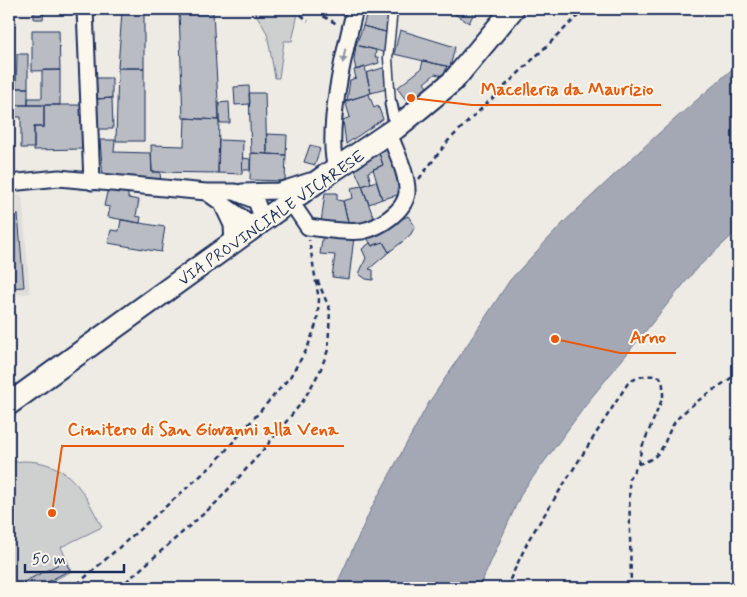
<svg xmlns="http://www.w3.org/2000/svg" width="747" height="597" font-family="Mynerve,sans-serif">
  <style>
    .built { fill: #deddda }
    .green { fill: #cecfcf; stroke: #747f96 }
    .water { fill: #a3a8b4; stroke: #6d7892 }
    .building { fill: #b9bcc3; stroke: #1b2f5e }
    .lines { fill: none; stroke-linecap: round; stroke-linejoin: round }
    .service-casing { stroke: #1b2f5e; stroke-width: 11 }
    .pedestrian-casing { stroke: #1b2f5e; stroke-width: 15 }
    .minor-casing { stroke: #1b2f5e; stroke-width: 19 }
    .secondary-casing { stroke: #1b2f5e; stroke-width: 25 }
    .path { stroke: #1b2f5e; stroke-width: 2.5; stroke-dasharray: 5 4; stroke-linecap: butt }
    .service { stroke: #fbf7ec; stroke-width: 8 }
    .pedestrian { stroke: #fbf7ec; stroke-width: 11 }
    .minor { stroke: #fbf7ec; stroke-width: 15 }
    .secondary { stroke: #fbf7ec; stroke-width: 21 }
    .oneway { fill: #8b93a5 }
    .labels { text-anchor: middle; stroke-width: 4; stroke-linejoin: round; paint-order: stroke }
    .street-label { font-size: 16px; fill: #1b2f5e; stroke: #fbf7ec }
    .leader { fill: none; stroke: #e8590c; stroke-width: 2 }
    .callout-dot { fill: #e8590c; stroke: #fbf7ec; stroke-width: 2 }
    .callout-label { font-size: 18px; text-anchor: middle; font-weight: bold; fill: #e8590c; stroke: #fbf7ec; stroke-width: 4; stroke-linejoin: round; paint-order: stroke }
  </style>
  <rect width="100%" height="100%" fill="#eeebe4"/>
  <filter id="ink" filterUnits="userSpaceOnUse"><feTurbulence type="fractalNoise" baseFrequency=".02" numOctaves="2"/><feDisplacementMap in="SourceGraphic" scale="10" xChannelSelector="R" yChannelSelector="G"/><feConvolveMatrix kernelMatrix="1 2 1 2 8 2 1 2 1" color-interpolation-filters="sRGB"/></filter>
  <g filter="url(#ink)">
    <!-- built -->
    <path class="built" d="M22,195L30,293L9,295V197Z"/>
    <!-- green -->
    <path class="green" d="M253,9H299L292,41H284L279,78H275L267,33Z
      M23,461C69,461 83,490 102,527L61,547L72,571L39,588H9V463Z"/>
    <!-- water -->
    <path class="water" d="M738,64V230L696,269L591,398L522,492L479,588H335L371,509L428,404L510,280L564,222L658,134Z"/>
    <!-- building -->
    <path class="building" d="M122,9H213V12L122,11Z
      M368,9H391L389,33L363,26Z
      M446,9H476L469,23Z
      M34,11H44L43,19H34Z
      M122,11H144V68H118Z
      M179,11L213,12L219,120L183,118Z
      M363,26L389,33L387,53L356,45Z
      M32,30H59L60,70L32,71Z
      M400,30L455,47L450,67L394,54Z
      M356,45L376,50L375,57H378L379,63L356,70L354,60Z
      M17,54H28V88H16Z
      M423,61L447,66L444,76L435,74L424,83L429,90L410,105L397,88L421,69Z
      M365,67L371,93L347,101L350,80L356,78L354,70Z
      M386,67L390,88L371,93L366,73Z
      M118,68H144V141H116Z
      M42,70H60V105H28V98H42Z
      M95,78H112V98L96,99Z
      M249,86L250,104L235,105L234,87Z
      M9,88H28V105H9Z
      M249,93H265L267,154L251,153Z
      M369,94L374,108L378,106L383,119L346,144L343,120L350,117L345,101Z
      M112,98L113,129H96V99Z
      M229,102L230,123H219V103Z
      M9,105H44V127H34V148H21V117H9Z
      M44,105H82V149L34,150V127H44Z
      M185,118L219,120L218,173L152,172L151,145L184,146Z
      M267,134L287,135L286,155L267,154Z
      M100,140H115L114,152L151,153L152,172H160L161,183L103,179Z
      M219,140L243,141L242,174L218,173Z
      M310,145L320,149L315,165L304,162Z
      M390,148L402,194L382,199L373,169L383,165L379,153Z
      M251,153L286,155L285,181L250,180Z
      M379,153L383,165L368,172L371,183L362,186L355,170Z
      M243,158L250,159V170H242Z
      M376,181L382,199L369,204L362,186Z
      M362,186L374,219L359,225L349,226L343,201L353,198L351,188Z
      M108,188L128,192V198L139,200L136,216L141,217L140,223L108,217L110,207L104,206Z
      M325,193H337V200L343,201L349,226L321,223Z
      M18,214L24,287L9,288V215Z
      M408,216L415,226L411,234L402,242L389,252L383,242L372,246L366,236Z
      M121,220L165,227L161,252L108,243L111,230L119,231Z
      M323,234L354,237L349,279L332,277L335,255L320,254Z
      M383,242L389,252L369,269L373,270V280L366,279L359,274L366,258L362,249L370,243L372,246Z
      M65,561L70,570L36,588H12Z"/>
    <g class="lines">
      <!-- service casing -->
      <g class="service-casing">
        <path id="service" d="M391,104L388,58L393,9"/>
      </g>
      <!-- pedestrian casing -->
      <g class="pedestrian-casing">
        <path id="pedestrian" d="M391,104L396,128"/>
      </g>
      <!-- minor casing -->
      <g class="minor-casing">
        <path id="minor" d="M85,9L92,182
          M336,169C325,129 345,49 355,9
          M9,183L59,178L206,192H235L256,201L264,222L247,221L206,192
          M242,192L279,191L310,181
          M291,202L308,227C325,229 344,233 362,231C379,228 405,211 407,193C408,174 395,150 389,133
          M223,206L232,225L233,244"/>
      </g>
      <!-- secondary casing -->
      <g class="secondary-casing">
        <path id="secondary" d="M9,404L325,176L396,128L453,81L513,9"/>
      </g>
      <!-- path -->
      <path class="path" d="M294,9L308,21
        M328,9L323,16L337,24
        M419,179L448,141L585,9
        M638,464C670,456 661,436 679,417C696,400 719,387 738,373
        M69,588L81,581L214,464L290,377L307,349L317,322L319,300L309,240
        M119,588L217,502L264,449L303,401L320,371L328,350L330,310L317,279
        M506,588L529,539L628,383C639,376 647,374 660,377L663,385V397L642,447L638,464L629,479L631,588"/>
      <!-- service -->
      <use href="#service" class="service"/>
      <!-- pedestrian -->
      <use href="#pedestrian" class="pedestrian"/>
      <!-- minor -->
      <use href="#minor" class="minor"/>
      <!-- secondary -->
      <use href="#secondary" class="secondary"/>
    </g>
    <!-- one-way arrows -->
    <defs><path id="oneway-solid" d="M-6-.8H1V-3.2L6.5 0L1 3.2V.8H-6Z" transform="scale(1.25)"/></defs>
    <use class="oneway" href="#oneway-solid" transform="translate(344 56) rotate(100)"/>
  </g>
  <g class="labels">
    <!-- street labels -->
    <g class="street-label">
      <text transform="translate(271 217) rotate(-35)" y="6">VIA PROVINCIALE VICARESE</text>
    </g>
  </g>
  <!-- callouts -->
  <path class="leader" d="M411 98L472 105H661M555 339L620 353H676M52 513L62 446H344"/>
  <g class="callout-dot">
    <circle cx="411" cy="98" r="5"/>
    <circle cx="555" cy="339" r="5"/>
    <circle cx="52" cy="513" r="5"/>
  </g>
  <g class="callout-label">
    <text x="567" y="95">Macelleria da Maurizio</text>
    <text x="648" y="343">Arno</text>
    <text x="203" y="435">Cimitero di San Giovanni alla Vena</text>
  </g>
  <!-- margin -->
  <rect width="747" height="597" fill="none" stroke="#fbf7ec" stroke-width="30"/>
  <rect x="15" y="15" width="717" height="567" fill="none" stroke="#1b2f5e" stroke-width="2" filter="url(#ink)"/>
  <!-- scale -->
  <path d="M25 564v8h99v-8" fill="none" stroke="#1b2f5e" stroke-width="2.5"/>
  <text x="32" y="564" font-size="15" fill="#1b2f5e" stroke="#fbf7ec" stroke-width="4" paint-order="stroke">50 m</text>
</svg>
